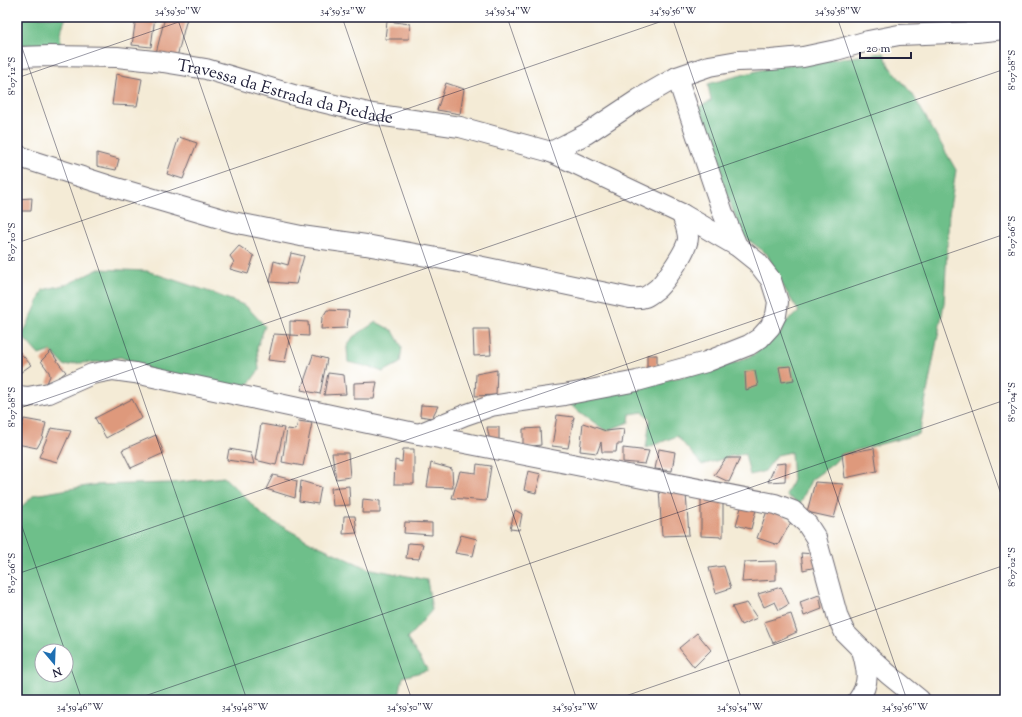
<svg xmlns="http://www.w3.org/2000/svg" width="1022" height="717" font-family="'Sorts Mill Goudy',serif">
  <style>
    .forest { fill: #6ebf8a; stroke: #487062; fill-rule: evenodd }
    .building { fill: #de997c }
    .lines { fill: none; stroke-linecap: round; stroke-linejoin: round }
    .minor-casing { stroke: #6c6871; stroke-width: 22 }
    .minor { stroke: #fff; stroke-width: 20 }
    .ticks { fill: none; stroke: #22223b; stroke-width: 1; stroke-opacity: 0.45 }
    .labels { text-anchor: middle; stroke-width: 3; stroke-linejoin: round; paint-order: stroke }
    .street-label { font-size: 17px; fill: #22223b; stroke: #fff }
    .neatline { fill: none; stroke: #22223b; stroke-width: 1.5 }
    .ticks-label { font-size: 10px; text-anchor: middle; fill: #22223b }
  </style>
  <rect width="100%" height="100%" fill="#fff"/>
  <filter id="ink" filterUnits="userSpaceOnUse"><feTurbulence type="fractalNoise" baseFrequency=".025" numOctaves="2"/><feDisplacementMap in="SourceGraphic" scale="8" xChannelSelector="R" yChannelSelector="G"/><feConvolveMatrix kernelMatrix="1 2 1 2 8 2 1 2 1" color-interpolation-filters="sRGB"/></filter>
  <filter id="wash" filterUnits="userSpaceOnUse"><feTurbulence type="fractalNoise" baseFrequency=".012" numOctaves="4" result="noise"/><feDisplacementMap in="SourceGraphic" scale="16" xChannelSelector="R" yChannelSelector="G"/><feGaussianBlur stdDeviation="0.9" result="paint"/><feColorMatrix in="noise" values="0 0 0 0 0 0 0 0 0 0 0 0 0 0 0 0 0 1.4 0 .05"/><feComposite in="paint" operator="in"/></filter>
  <g filter="url(#wash)">
    <rect width="100%" height="100%" fill="#f4ebd6"/>
    <!-- forest -->
    <path class="forest" d="M17,17H66L60,33L61,48L17,50Z
      M884,53L889,66L913,95L956,170L949,214L944,304L919,434L842,454L834,463L811,480L800,504L786,495L793,480L791,452L777,455L765,471L750,475L745,454L732,456L702,465L677,436L646,448L650,419L643,412L630,414L629,422L606,431L566,402L699,373L737,362L755,354L764,342L780,334L784,323L799,312L781,283L767,254L742,235L722,181L695,109L711,101L708,84L776,66Z
      M99,269L147,271L210,292L246,306L265,326L257,348L259,370L248,385L231,388L152,371L120,357L103,362L77,363L65,366L51,351L39,355L22,336L34,311L43,290L68,284Z
      M376,322L393,331L402,347L400,363L383,372L369,367L348,362L347,347L353,337Z
      M224,477L265,517L312,543L367,568L427,580L432,610L407,639L428,670L403,677L398,700H17V511L34,495L93,485L172,483ZM42,651H66V675H42Z"/>
    <g id="blocks">
      <!-- building -->
      <path class="building" d="M136,17H155L151,47L132,45Z
        M165,17H181L187,18L177,57L156,53Z
        M387,21L410,24L409,39H385Z
        M116,74L142,79L137,106L112,105Z
        M446,83L464,89L460,114L437,110Z
        M179,137L197,143L183,179L167,174Z
        M97,153L119,159L116,170L97,166Z
        M32,198L31,211H17V199Z
        M239,246L254,256L248,274L230,269L234,262L230,256Z
        M291,253L304,256L296,284L270,282L274,261L288,265Z
        M327,310L349,311L347,328L321,329L322,318Z
        M290,321L308,322L309,336L290,335L285,362L268,360L274,334L290,335Z
        M473,329H489L491,355L474,356Z
        M17,349L31,365L17,375Z
        M51,351L60,365L66,372L51,384L47,383L50,376L49,372L41,361Z
        M313,355L327,359L320,394L301,390Z
        M647,355H657V366L647,367Z
        M791,366L794,380L782,382L779,367Z
        M497,370L496,395L475,396L476,374Z
        M755,371L758,386L746,390L745,372Z
        M328,373L344,375L346,394L324,395Z
        M377,382L374,399H354V383Z
        M132,399L142,418L106,438L95,418Z
        M421,405L438,406L432,418L420,416Z
        M557,415L574,417L568,448L552,446Z
        M24,419L46,423L42,439L37,448L17,444V441Z
        M298,421L312,423L303,466L282,462L287,429L296,430Z
        M583,423L606,431L624,429L622,444H617L616,452H602L601,442L597,453L580,451Z
        M261,424L284,428L276,465L255,460Z
        M487,427H499V442L490,441Z
        M51,428L71,431L57,462L39,457Z
        M540,428L541,445L523,447V429Z
        M156,435L164,453L131,468L122,450Z
        M623,448L649,451L645,464L623,462Z
        M874,448L877,471L845,478L842,454Z
        M229,449L251,453L254,464L227,460Z
        M403,449H414V484H394L395,460L402,462Z
        M659,449L675,452L672,471L655,469Z
        M332,453H348L350,477L336,479Z
        M726,458H740L729,482L714,475Z
        M431,463L452,469L453,488L427,487Z
        M786,463L785,481L768,482L776,464Z
        M477,464L491,466L486,501L452,498L460,471L476,473Z
        M528,471L541,474L536,493L524,490Z
        M273,475L297,481L295,498L266,489Z
        M301,481L321,487L318,504L299,501Z
        M815,482L843,484L834,518L807,512Z
        M349,486L350,505L333,506L331,488Z
        M659,489L686,494L689,535L662,536Z
        M701,496L723,501V537L701,536Z
        M363,499L380,501V513H362Z
        M742,504L757,506L751,529L736,525Z
        M515,510L522,514L519,530L510,529Z
        M767,511L780,512L791,522L778,545L757,538Z
        M344,516H355L357,533L343,534Z
        M405,522L432,523V535L404,533Z
        M461,535L477,539L473,556L455,553Z
        M408,543L423,544L419,559L406,558Z
        M801,553L814,554L816,567L803,570Z
        M776,561V580L742,582L744,562Z
        M724,566L731,588L716,593L709,568Z
        M781,587L789,604L779,610L775,602L764,607L758,594Z
        M819,595L822,609L804,616L800,602Z
        M747,603L757,618L741,625L732,607Z
        M791,614L797,632L773,643L764,622Z
        M697,633L711,650L694,667L679,648Z"/>
    </g>
  </g>
  <g filter="url(#ink)">
    <use href="#blocks" fill-opacity="0" stroke="#6c6871" stroke-width="1"/>
    <g class="lines">
      <!-- minor casing -->
      <g class="minor-casing">
        <g id="minor">
          <path id="s1" d="M17,57L50,56L117,57L163,62L206,69L297,96L372,114L460,127L551,152L682,214L737,246L757,262L771,280L778,302L776,315L770,327L760,338L749,345L706,362L637,381L564,395L522,401L491,406L465,415L419,434"/>
          <path d="M677,77L723,213L737,246"/>
          <path d="M551,152L565,145L586,134L639,99L677,77L709,66L738,61L771,60L803,57L836,50L868,41L899,35L976,32L1005,29"/>
          <path d="M17,155L29,160L110,186L233,222L301,236L366,245L459,262L630,298C635,298 640,299 645,297C650,295 654,291 658,288C666,280 688,249 688,238C688,230 684,222 682,214"/>
          <path d="M17,396L28,397L49,393L92,374L113,370L135,373L419,434L775,504L793,511L807,524L816,538L838,618L845,633L862,650L888,674L920,700"/>
          <path d="M858,700C871,682 867,669 862,650"/>
        </g>
      </g>
      <!-- minor -->
      <use href="#minor" class="minor"/>
    </g>
  </g>
  <!-- ticks -->
  <path class="ticks" d="M177,17L412,700M342,17L577,700M507,17L742,700M672,17L907,700M837,17L1005,506M1002,17L1005,27M17,33L247,700M17,78L193,17M17,243L674,17M17,409L1005,69M17,512L65,651M17,574L1005,234M66,654L82,700M133,700L1005,400M614,700L1005,565"/>
  <g class="labels">
    <!-- street labels -->
    <g class="street-label">
      <text dy="6" stroke="none"><textPath href="#s1" startOffset="272">Travessa da Estrada da Piedade</textPath></text>
    </g>
  </g>
  <!-- margin -->
  <rect width="1022" height="717" fill="none" stroke="#fff" stroke-width="44"/>
  <!-- north arrow -->
  <g transform="translate(54 663) rotate(161)"><circle r="19" fill="#ffffff" stroke="#a7a7b1"/>
  <path d="M0-3L7 15L0 10L-7 15Z" fill="#1f6fb2"/>
  <text y="-6" font-size="11" font-weight="bold" text-anchor="middle" fill="#22223b">N</text>
  </g>
  <!-- scale -->
  <path d="M860 52v6h51v-6" fill="none" stroke="#22223b" stroke-width="2"/>
  <text x="866" y="52" font-size="12" fill="#22223b" stroke="#ffffff" stroke-width="3" paint-order="stroke">20 m</text>
  <rect x="22" y="22" width="978" height="673" class="neatline"/>
  <g class="ticks-label">
    <text x="178" y="14">34°59'50"W</text>
    <text x="343" y="14">34°59'52"W</text>
    <text x="508" y="14">34°59'54"W</text>
    <text x="673" y="14">34°59'56"W</text>
    <text x="838" y="14">34°59'58"W</text>
    <text transform="translate(1011 70) rotate(-90)" y="4">8°07'08"S</text>
    <text transform="translate(11 76) rotate(-90)" y="4">8°07'12"S</text>
    <text transform="translate(1011 236) rotate(-90)" y="4">8°07'06"S</text>
    <text transform="translate(11 242) rotate(-90)" y="4">8°07'10"S</text>
    <text transform="translate(1011 402) rotate(-90)" y="4">8°07'04"S</text>
    <text transform="translate(11 407) rotate(-90)" y="4">8°07'08"S</text>
    <text transform="translate(1011 567) rotate(-90)" y="4">8°07'02"S</text>
    <text transform="translate(11 573) rotate(-90)" y="4">8°07'06"S</text>
    <text x="80" y="710">34°59'46"W</text>
    <text x="245" y="710">34°59'48"W</text>
    <text x="410" y="710">34°59'50"W</text>
    <text x="575" y="710">34°59'52"W</text>
    <text x="740" y="710">34°59'54"W</text>
    <text x="905" y="710">34°59'56"W</text>
  </g>
</svg>
